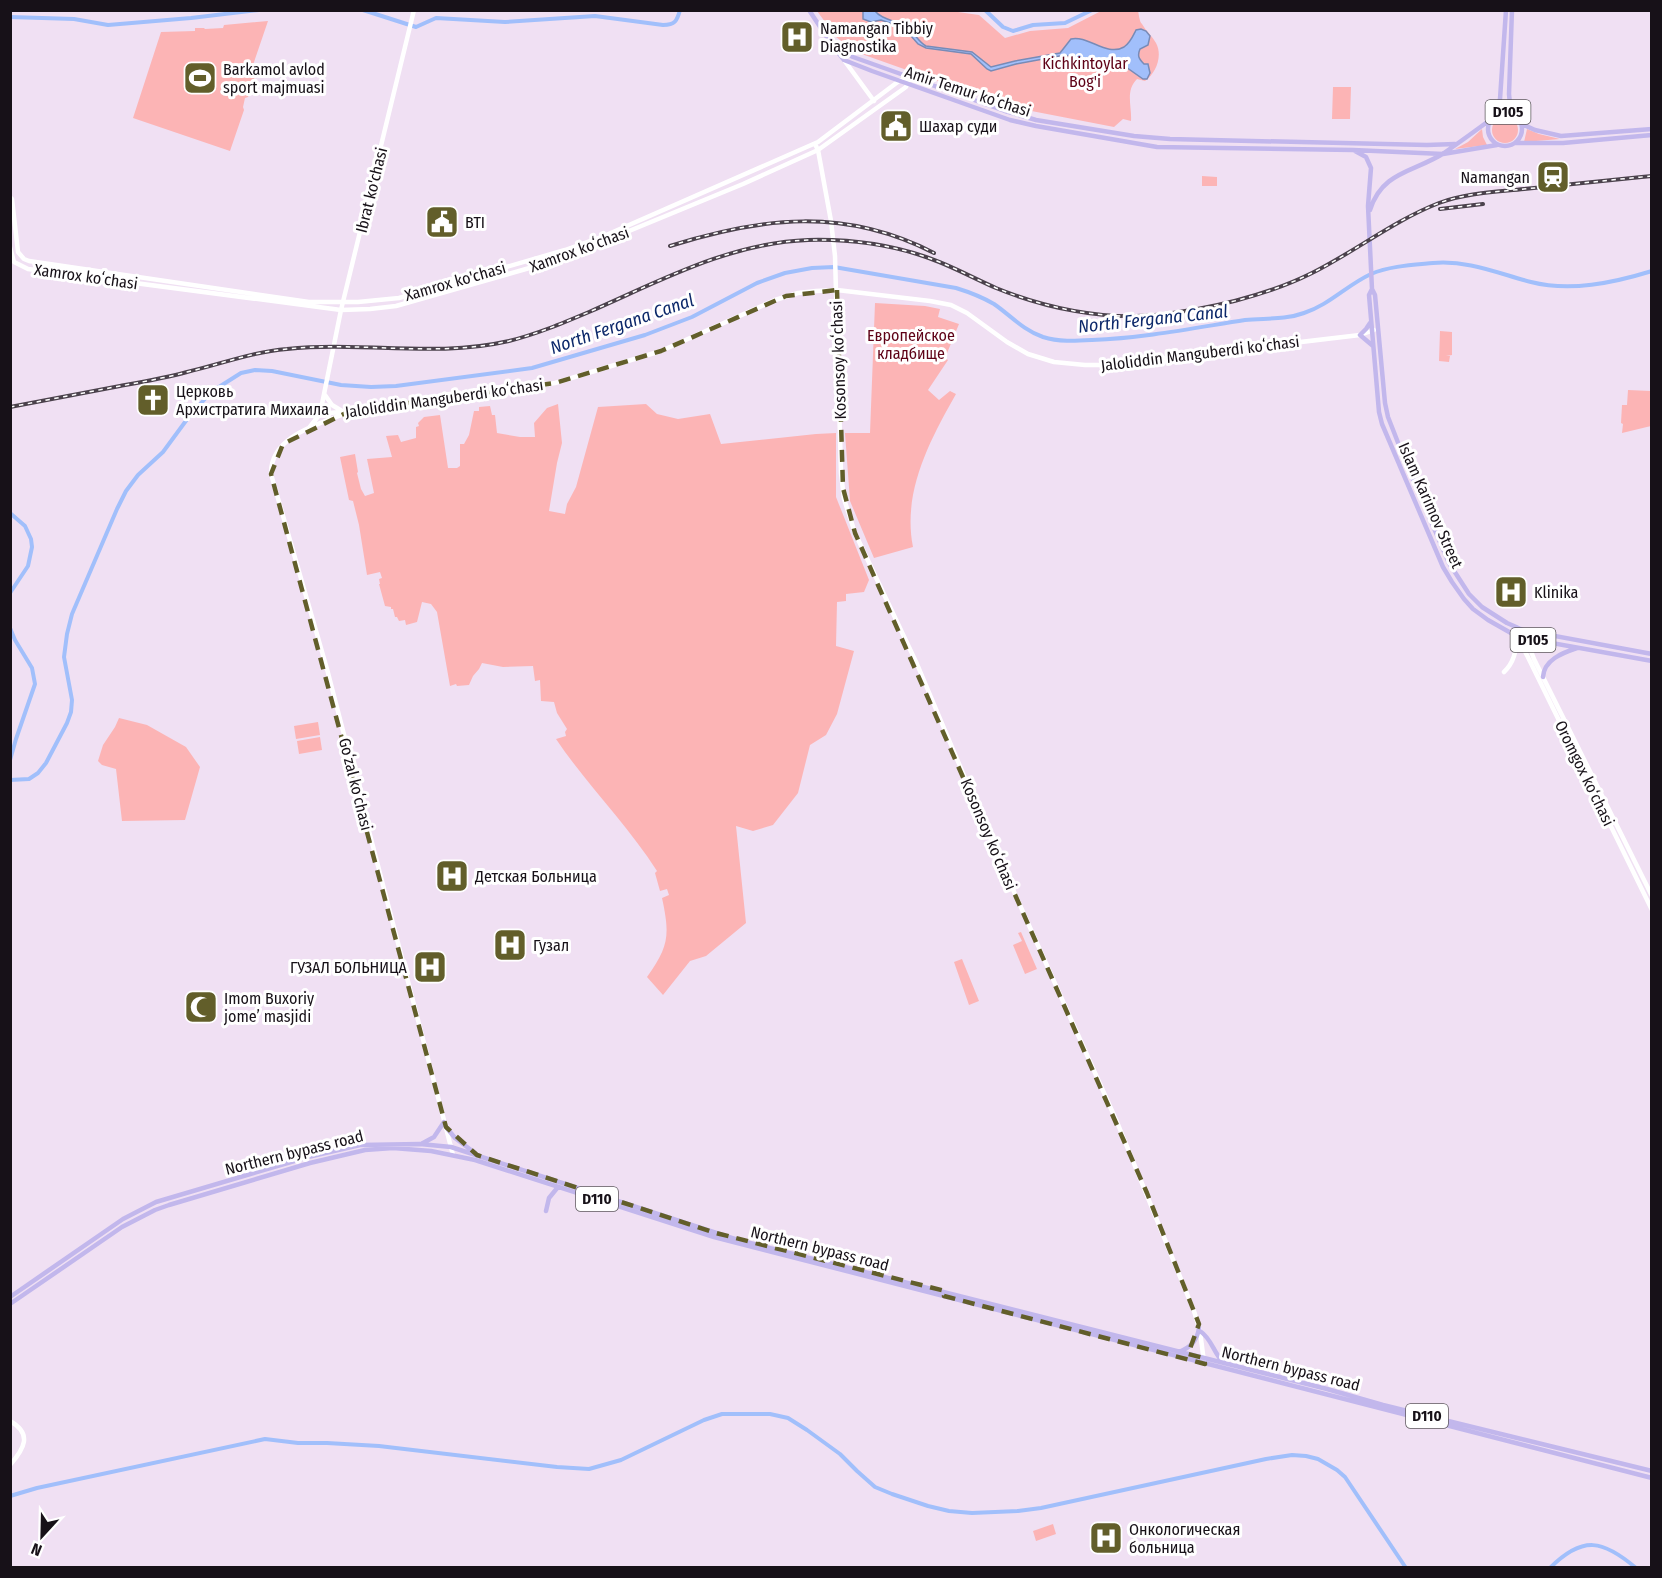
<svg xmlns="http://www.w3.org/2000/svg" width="1662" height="1578" font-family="'Fira Sans Condensed',sans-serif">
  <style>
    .green { fill: #fcb4b5 }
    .water { fill: #a1bffb; stroke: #788bb7; stroke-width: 1.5 }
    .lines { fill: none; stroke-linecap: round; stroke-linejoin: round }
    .canal { stroke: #a1bffb; stroke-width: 4 }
    .secondary { stroke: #fff; stroke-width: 4.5 }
    .primary { stroke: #c2b7ec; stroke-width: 4.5 }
    .rail-casing { stroke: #4b424c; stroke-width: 4 }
    .rail { stroke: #fff; stroke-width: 1.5; stroke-dasharray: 4.5; stroke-linecap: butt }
    .marked { fill: none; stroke: #625e2a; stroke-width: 4.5; stroke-dasharray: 12 8; stroke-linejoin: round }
    .labels { text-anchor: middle; stroke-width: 6; stroke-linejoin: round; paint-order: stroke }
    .shield { fill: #fff; stroke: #5d585d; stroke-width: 1.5 }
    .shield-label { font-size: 15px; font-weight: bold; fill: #171118 }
    .poi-label { font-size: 16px; fill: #171118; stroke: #fff; text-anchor: start }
    .park-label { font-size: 16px; fill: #5e0116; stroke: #fff }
    .street-label { font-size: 16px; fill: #171118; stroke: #fff }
    .water-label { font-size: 18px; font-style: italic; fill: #0c286a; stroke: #fff }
  </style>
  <rect width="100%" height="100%" fill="#f0e0f3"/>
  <!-- green -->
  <path class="green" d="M817,11H951L979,15L1005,38L1030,31L1068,28L1101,11H1138C1139,14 1139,21 1142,24C1146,31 1152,36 1156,43C1163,56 1156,73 1145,81L1137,79C1125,91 1132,106 1131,121L1123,119L1114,127L1011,107L856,52L836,37Z
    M268,21L253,65L258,68L248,97L245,98L243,107L244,110L230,151L133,118L161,32L195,31V28H204L205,29L223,28L224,25Z
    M1333,87H1351L1350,119H1332Z
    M1492 130a13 13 0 1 1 26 0a13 13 0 1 1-26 0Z
    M1482,129L1483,137L1487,145L1455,149L1468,142Z
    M1527,129L1539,134L1560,139L1524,142Z
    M1202,176L1217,177V186H1202Z
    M875,303L925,306L940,309L938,317L959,324L945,358L948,360L928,390L939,400L950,391L956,394C930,440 902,492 913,547L874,558L850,501L845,433H870Z
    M1440,331L1452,332V355L1446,356H1450L1449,362L1439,361Z
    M1628,390L1651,391V426L1622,433L1623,424L1621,423L1622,405H1627Z
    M558,404L562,443L557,463L549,511L565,514L567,504L576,487L598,407L646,404L657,414L678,419L710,414L721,444L816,434L836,433V497L869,580L864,592L846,594V601L837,602L836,646L854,651L837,714L826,735L810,745L798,793L773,825L753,831L736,826L746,923L706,956L690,961L663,995L647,977C669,946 670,935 662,898L669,895L667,889L660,891L655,873L657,871C627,824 587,785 556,739L566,736L565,732L567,729L557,713L554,702L541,701L540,680L535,681L533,666L503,667L482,663L479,669L473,676L469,685L457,686L456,684L450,686L437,612L431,604L422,602L417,622L406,625L405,620L399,621L397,617H395L393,609H391V607L385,606L379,584H380L379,579L382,578L380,572L367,575L359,525L353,501L349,500L340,457L355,454L358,472L357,473L361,489L365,496L374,493L367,459L392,457L386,436L398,435L401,442L416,438V427L419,426L418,423L424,417L440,415L448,468H457L460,466V444H464L469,435L474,411H479V407L490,406L492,415H495L497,433L520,437H535L534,423L547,408Z
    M119,718L147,725L186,747L200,767L185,820L122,821L116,769L102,765L98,761L103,745L115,727Z
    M318,722L320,735L296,739L294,726Z
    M320,737L322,750L299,754L297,741Z
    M1021,932L1037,969L1025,974L1013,945L1022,941L1018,933Z
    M962,959L979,1001L969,1005L954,962Z
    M1053,1524L1056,1534L1036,1541L1033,1531Z"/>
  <!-- water -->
  <path class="water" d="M863,11H875C882,20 895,20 905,26C914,31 917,41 926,46L972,52L991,67L1015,61L1060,53L1071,39C1088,35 1107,57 1124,47C1130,43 1133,36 1136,30L1141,29L1146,31L1150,36L1148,45L1140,49C1137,56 1139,59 1144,64H1148L1150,73L1147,79H1143L1123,65H1113L1065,55L1016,64L991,71L987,69L971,54L926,48L918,44L904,28L881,20L871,22L863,19Z"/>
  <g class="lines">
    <!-- canal -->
    <path class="canal" d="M363,10L416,27L436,18L505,22L595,16L663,25C675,25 677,21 680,10
      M985,10L1003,27L1013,31L1033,25L1065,23L1092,10
      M10,17L74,19L108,25L191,18L259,10
      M10,513L25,526L31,539L32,547L28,566L10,593
      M10,628L15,640L32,668L35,684L16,739L10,760
      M10,780L29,779L38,773L46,763L67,723L71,712L72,700L64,657L67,634L72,614L117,509L126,491L138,475L163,452L188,418L211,392L241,373L255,370L272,371L341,385L371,387L396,386L532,368L645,335L692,317L757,283L785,273L812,268L834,267L956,288C969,292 982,297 994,304C1010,315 1023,330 1043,337C1059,342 1075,341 1092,340C1144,338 1194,328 1245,320C1265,318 1285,320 1304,313C1329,305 1347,285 1371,274C1390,266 1412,265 1433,263C1468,260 1497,273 1531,282C1570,292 1613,283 1652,271
      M10,1496L37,1488L265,1439L298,1443H327L379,1446L557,1467L589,1469L621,1460L704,1420L722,1414H770L788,1418L807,1430L840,1454L857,1471L875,1487L892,1494L928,1506L949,1511L972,1513L1018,1511L1041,1508L1266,1459L1292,1455L1306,1456L1318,1459L1337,1470L1345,1477L1406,1568
      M1550,1568C1583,1535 1603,1540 1636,1568"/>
    <!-- secondary -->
    <path class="secondary" d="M844,60L874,101
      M815,144L818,150L831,221L835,256L841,473L844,499L855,533L917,664L994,847L1117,1122L1194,1311L1200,1331L1204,1362
      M10,197L12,199L18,252L24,259L29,261L309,302H358L399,298L565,250L604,236L818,142L899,81L910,78
      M10,247L14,262L28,269L341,310L370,309L396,306L547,263L583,250L743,184L818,150L906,87L908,82
      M325,395L332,405L342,411
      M347,413C319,424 270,436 271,474L327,669L453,1155
      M320,414L350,411L501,392L555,383L661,351L775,300L798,293L816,291L837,290L930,301L951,305L967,313L1007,342L1028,354L1054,362L1085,365H1106L1360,335L1374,330
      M309,428L320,414L341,310L414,10
      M1523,630L1534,659L1652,896
      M1518,637L1652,910
      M1504,672C1517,660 1516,644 1519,628
      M10,1421C33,1434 24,1449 10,1465"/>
    <!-- primary -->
    <path class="primary" d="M809,10L832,45L844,60L872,71L1010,120L1036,126L1157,147L1353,150L1443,154L1497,145
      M1512,10L1509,94L1510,104L1515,114
      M833,46L853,57L1005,111L1036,120L1134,136L1170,139L1427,145L1455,144
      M1488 129a17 17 0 1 1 34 0a17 17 0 1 1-34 0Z
      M1494,115L1500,99L1506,10
      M1522,124L1535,130L1561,136L1652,129
      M1516,143H1563L1652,135
      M1355,151L1366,157L1371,168L1368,206L1372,289L1369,295L1379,412L1382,424L1443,567L1452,582L1464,599L1473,609L1488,620L1518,637L1652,661
      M1370,210C1382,171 1415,172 1444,153C1460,142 1475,131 1490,120
      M1372,289L1375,295L1385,403L1388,417L1406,463L1449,563L1469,594L1482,607L1507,623L1523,630L1652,654
      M1370,323L1366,329L1360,335L1373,346
      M1543,677C1544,660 1562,653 1577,648
      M446,1127L455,1138L475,1153
      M423,1143L434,1137L444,1122
      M546,1211L549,1198L558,1187
      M10,1297L123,1219L156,1202L308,1157L360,1145L420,1144L451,1147L738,1240L1327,1389L1383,1405L1652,1471
      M10,1304L122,1227L155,1210L169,1205L310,1163L365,1150L393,1148L431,1151L475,1160L714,1237L1652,1478
      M1200,1331C1212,1339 1213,1352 1223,1362
      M1179,1352C1191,1347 1197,1341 1199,1328"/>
    <!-- rail casing -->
    <g class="rail-casing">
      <path id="rail" d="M1440,209L1483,204
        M670,246C763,217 844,207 934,253
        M10,407C47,400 83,393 120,386C142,382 165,378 187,372C221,364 252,352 287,349C361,341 435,358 509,341C537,334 563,323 589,312C660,281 729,243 808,240C847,239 888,244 926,257C950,265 973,278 996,288C1045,308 1102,320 1155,315C1206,310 1266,296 1312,273C1356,251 1393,221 1439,203C1466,193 1496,192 1524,189C1566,185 1609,180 1652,176"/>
    </g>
    <!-- rail -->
    <use href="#rail" class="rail"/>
  </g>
  <!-- marked area -->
  <path class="marked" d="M837,290L843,488L855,533L1147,1193L1199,1324L1188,1354L1204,1358L1205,1364L944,1296L945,1291L716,1233L477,1155L446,1127L271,474L283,444L350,411L555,383L661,351L786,296Z"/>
  <!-- icons -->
  <defs>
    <g id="hospital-square" transform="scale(1.725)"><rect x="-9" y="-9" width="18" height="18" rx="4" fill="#625e2a" stroke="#fff"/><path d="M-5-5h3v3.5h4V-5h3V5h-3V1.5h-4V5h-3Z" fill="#fff"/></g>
    <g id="stadium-square" transform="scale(1.725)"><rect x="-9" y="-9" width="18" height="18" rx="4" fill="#625e2a" stroke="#fff"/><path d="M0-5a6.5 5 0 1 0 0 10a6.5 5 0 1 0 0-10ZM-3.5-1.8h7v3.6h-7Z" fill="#fff"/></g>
    <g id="civic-square" transform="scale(1.725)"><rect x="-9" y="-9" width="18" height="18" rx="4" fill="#625e2a" stroke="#fff"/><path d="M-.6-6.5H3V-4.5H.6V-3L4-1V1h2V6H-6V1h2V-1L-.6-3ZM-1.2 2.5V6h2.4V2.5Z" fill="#fff"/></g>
    <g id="station-square" transform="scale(1.725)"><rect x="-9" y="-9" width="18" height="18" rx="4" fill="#625e2a" stroke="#fff"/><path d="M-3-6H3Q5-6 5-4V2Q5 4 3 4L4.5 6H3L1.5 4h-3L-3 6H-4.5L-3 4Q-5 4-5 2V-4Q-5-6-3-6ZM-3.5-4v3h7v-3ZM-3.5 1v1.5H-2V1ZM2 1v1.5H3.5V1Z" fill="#fff"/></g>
    <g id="church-square" transform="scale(1.725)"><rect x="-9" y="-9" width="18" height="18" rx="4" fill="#625e2a" stroke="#fff"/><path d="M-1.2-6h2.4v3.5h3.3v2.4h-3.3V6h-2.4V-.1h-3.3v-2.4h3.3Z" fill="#fff"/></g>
    <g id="mosque-square" transform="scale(1.725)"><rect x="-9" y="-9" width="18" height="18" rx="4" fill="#625e2a" stroke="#fff"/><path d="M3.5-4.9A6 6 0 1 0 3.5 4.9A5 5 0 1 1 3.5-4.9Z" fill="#fff"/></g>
  </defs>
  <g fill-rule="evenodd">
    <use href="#hospital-square" x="797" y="37"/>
    <use href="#stadium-square" x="200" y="78"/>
    <use href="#civic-square" x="896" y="126"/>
    <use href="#station-square" x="1553" y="177"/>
    <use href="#civic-square" x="442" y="222"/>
    <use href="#church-square" x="153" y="400"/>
    <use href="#hospital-square" x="1511" y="592"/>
    <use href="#hospital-square" x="452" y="876"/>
    <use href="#hospital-square" x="510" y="945"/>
    <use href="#hospital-square" x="430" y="967"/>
    <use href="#mosque-square" x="201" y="1007"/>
    <use href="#hospital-square" x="1106" y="1538"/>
  </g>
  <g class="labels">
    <!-- shield labels -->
    <g class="shield">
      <rect x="1485.5" y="100" width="45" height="24" rx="4.5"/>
      <rect x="1510.5" y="628" width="45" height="24" rx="4.5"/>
      <rect x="576" y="1187" width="42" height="24" rx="4.5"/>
      <rect x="1406" y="1404" width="42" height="24" rx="4.5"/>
    </g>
    <g class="shield-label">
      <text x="1508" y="117">D105</text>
      <text x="1533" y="645">D105</text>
      <text x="597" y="1204">D110</text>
      <text x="1427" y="1421">D110</text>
    </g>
    <!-- poi labels -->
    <g class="poi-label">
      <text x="820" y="34">Namangan Tibbiy<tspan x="820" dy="18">Diagnostika</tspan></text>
      <text x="223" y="75">Barkamol avlod<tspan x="223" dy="18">sport majmuasi</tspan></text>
      <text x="919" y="132">Шахар суди</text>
      <text x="1530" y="183" text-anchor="end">Namangan</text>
      <text x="465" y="228">BTI</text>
      <text x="176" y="397">Церковь<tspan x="176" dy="18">Архистратига Михаила</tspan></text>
      <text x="1534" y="598">Klinika</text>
      <text x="475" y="882">Детская Больница</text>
      <text x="533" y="951">Гузал</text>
      <text x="407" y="973" text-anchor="end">ГУЗАЛ БОЛЬНИЦА</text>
      <text x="224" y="1004">Imom Buxoriy<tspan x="224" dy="18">jome’ masjidi</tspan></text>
      <text x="1129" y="1535">Онкологическая<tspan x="1129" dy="18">больница</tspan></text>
    </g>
    <!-- park labels -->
    <g class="park-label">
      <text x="1085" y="69">Kichkintoylar<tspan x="1085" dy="18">Bog'i</tspan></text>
      <text x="911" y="341">Европейское<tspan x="911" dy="18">кладбище</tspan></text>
    </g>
    <!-- street labels -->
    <g class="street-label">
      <text transform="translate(968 91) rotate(18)" y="6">Amir Temur koʻchasi</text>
      <text transform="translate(371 190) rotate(-76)" y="6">Ibrat ko'chasi</text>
      <text transform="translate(579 249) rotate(-20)" y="6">Xamrox koʻchasi</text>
      <text transform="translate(86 276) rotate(8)" y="6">Xamrox koʻchasi</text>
      <text transform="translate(455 281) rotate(-16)" y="6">Xamrox ko'chasi</text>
      <text transform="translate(1200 353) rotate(-7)" y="6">Jaloliddin Manguberdi koʻchasi</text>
      <text transform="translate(838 360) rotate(-92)" y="6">Kosonsoy koʻchasi</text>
      <text transform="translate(444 398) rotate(-8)" y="6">Jaloliddin Manguberdi koʻchasi</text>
      <text transform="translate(1431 505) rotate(66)" y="6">Islam Karimov Street</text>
      <text transform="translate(1585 773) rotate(64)" y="6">Oromgox ko‘chasi</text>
      <text transform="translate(356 784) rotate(76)" y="6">Goʻzal koʻchasi</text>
      <text transform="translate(989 834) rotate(67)" y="6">Kosonsoy koʻchasi</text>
      <text transform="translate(294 1152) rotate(-14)" y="6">Northern bypass road</text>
      <text transform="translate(820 1248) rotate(14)" y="6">Northern bypass road</text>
      <text transform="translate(1291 1368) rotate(14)" y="6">Northern bypass road</text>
    </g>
    <!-- water labels -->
    <g class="water-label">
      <text transform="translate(1153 319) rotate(-6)" y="6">North Fergana Canal</text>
      <text transform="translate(622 324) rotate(-19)" y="6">North Fergana Canal</text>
    </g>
  </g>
  <!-- border -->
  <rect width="1662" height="1578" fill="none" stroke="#171118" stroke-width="24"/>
  <!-- north arrow -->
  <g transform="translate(42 1536) rotate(202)" stroke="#ffffff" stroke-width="4.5" paint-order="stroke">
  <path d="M0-4.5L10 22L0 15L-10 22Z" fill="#171118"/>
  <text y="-9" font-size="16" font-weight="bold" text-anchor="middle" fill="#171118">N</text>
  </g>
</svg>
